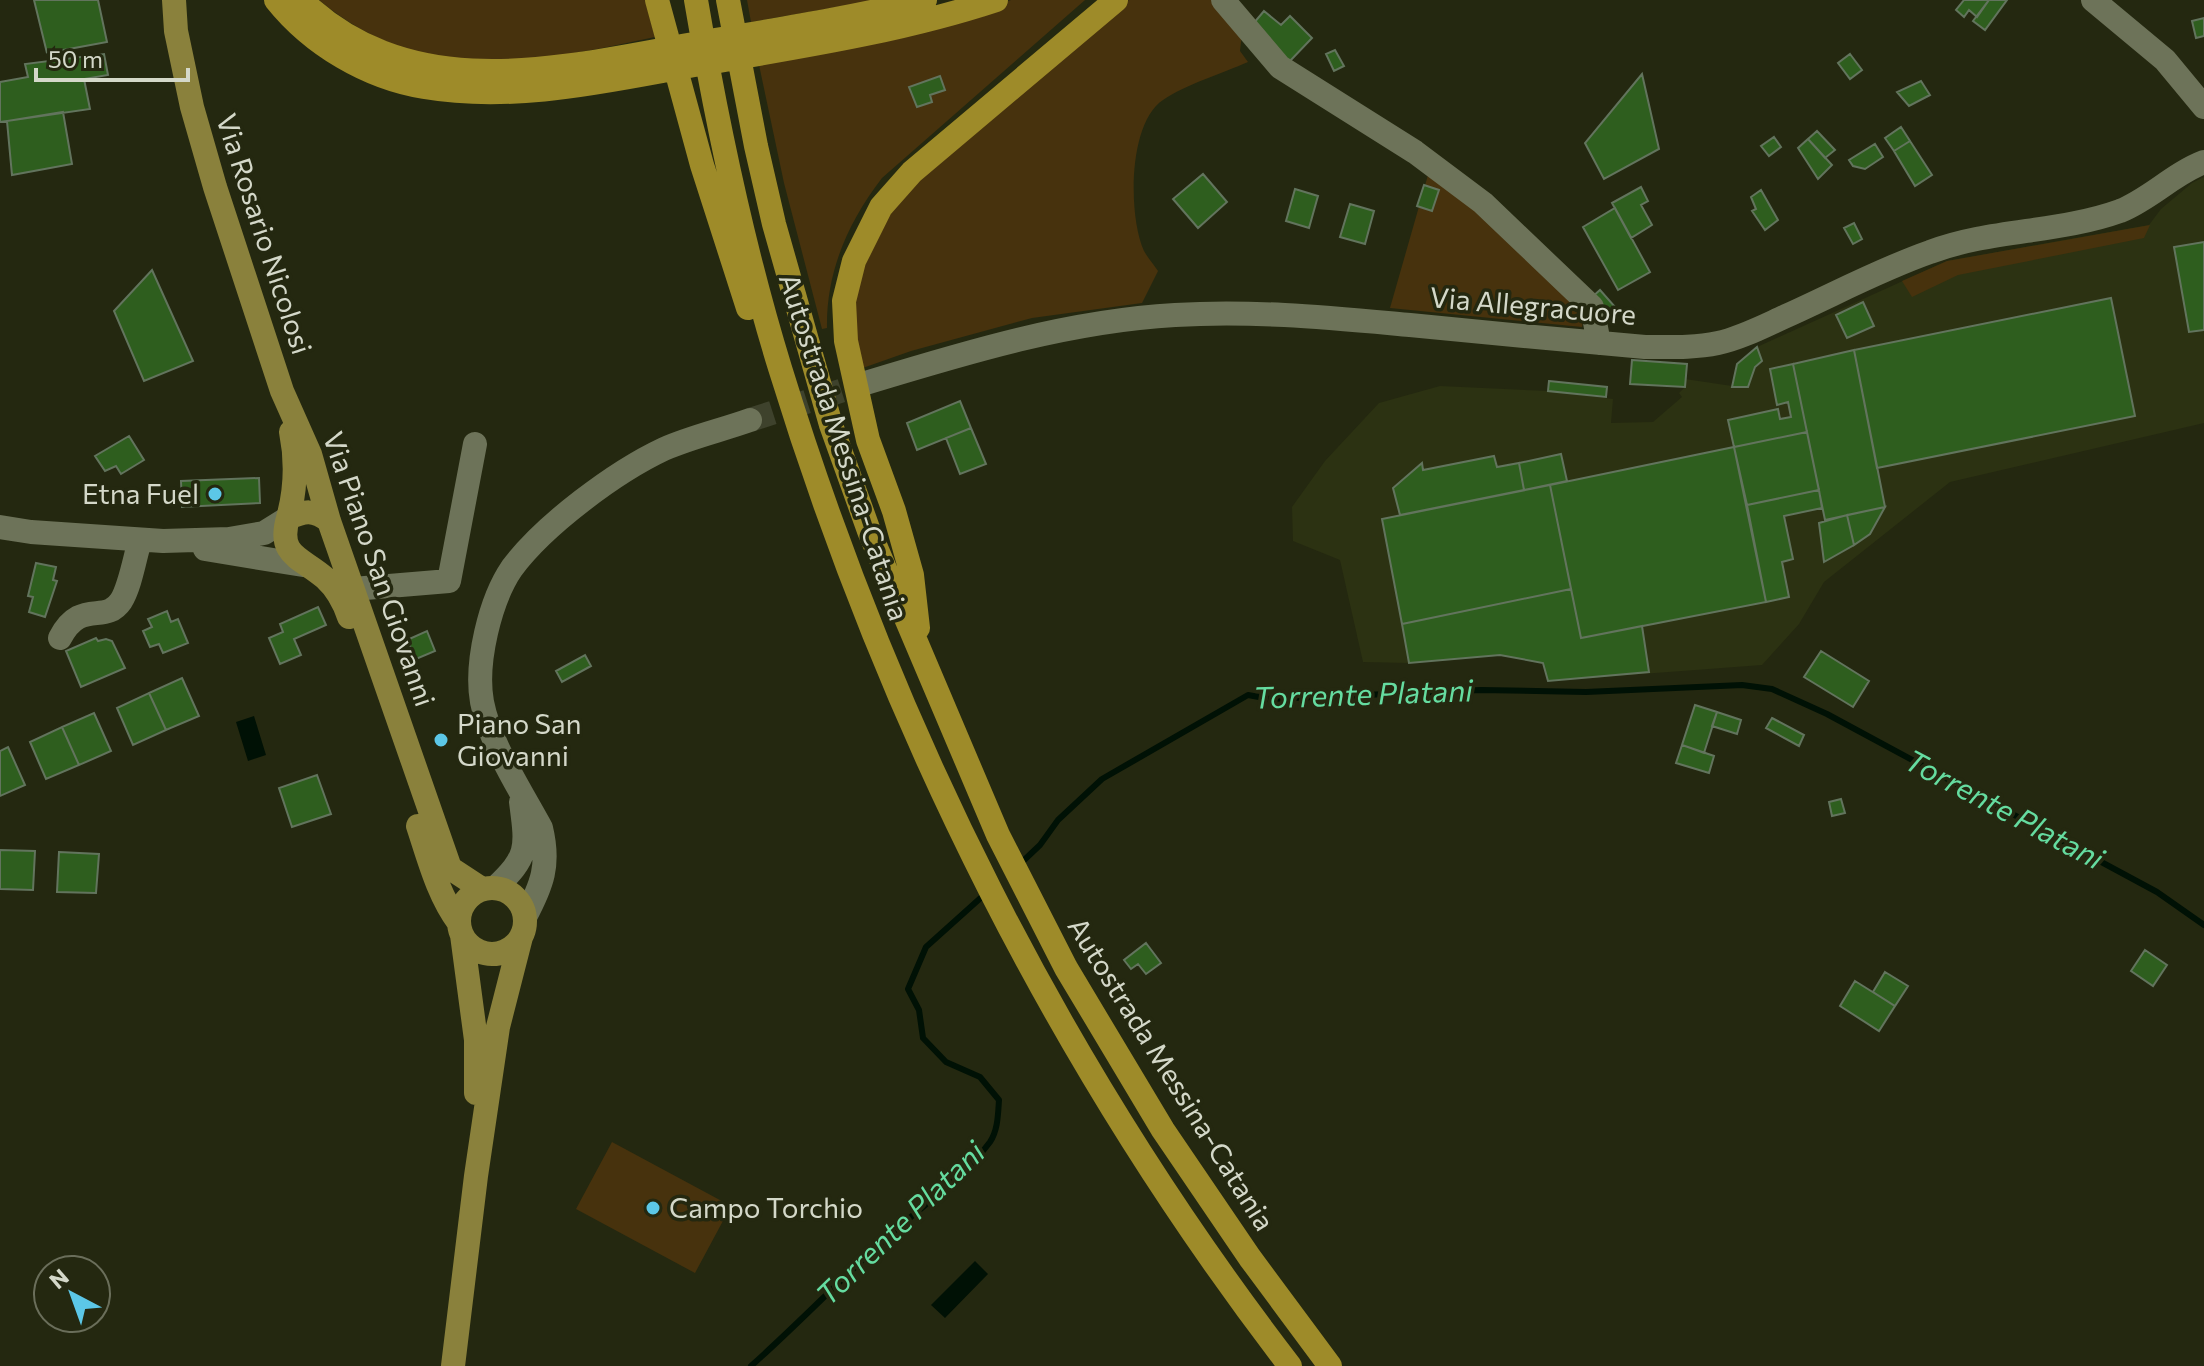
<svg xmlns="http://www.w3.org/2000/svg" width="2204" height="1366" font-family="Commissioner,sans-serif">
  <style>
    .built { fill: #2c3212 }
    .green { fill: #47320d }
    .water { fill: #001105 }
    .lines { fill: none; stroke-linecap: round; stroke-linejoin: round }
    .stream { stroke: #001105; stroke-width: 6 }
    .building { fill: #2e5e1e; stroke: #62745d; stroke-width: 2 }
    .minor-tunnel { stroke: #3e422c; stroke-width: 24; stroke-dasharray: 24 12; stroke-linecap: butt }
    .minor { stroke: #6d7359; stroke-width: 24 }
    .major { stroke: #8a813c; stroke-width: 24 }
    .highway { stroke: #9e8b29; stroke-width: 24 }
    .poi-dot { fill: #5cc7e7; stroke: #242810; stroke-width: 3 }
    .labels { text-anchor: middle; stroke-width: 7; stroke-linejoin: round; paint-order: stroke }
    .street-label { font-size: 28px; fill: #d4d8c9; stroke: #242810 }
    .poi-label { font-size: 28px; fill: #d4d8c9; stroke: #242810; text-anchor: start }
    .water-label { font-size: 30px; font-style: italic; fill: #65dca0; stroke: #242810 }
  </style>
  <rect width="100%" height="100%" fill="#242810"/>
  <!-- built -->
  <path class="built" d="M2204,177V423L1950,482L1824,582L1799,624L1762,665L1548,681L1543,663L1500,655L1409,663L1363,662L1340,560L1293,541L1292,507L1325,461L1379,403L1440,386L1548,391L1613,399L1611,423L1653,422L1682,397L1679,393L1685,387V379L1732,386L1737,364L1757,347L1947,261L2149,225L2161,209L2192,183Z"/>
  <!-- green -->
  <path class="green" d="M319,0H645L655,37C534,63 423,87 319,0Z
    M747,0H878L751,22Z
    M1011,0H1085L882,178C848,222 826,272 827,328L822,329L784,183L758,60L969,16Z
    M1129,0H1217L1242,34L1240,51L1248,62C1223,73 1185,85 1163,100C1128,123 1128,216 1144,251C1148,258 1154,265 1158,271L1142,303L1032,318L911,351L857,370L853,312L859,277L892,209L920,179Z
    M1430,168L1585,308L1582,327L1390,308Z
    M2150,225L2144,238L1958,275L1912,297L1902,281L1947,261Z
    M612,1142L731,1206L695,1273L576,1209Z"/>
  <!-- water -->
  <path class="water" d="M254,716L266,755L248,761L236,722Z
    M975,1261L988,1274L945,1318L931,1305Z"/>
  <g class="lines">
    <!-- stream -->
    <path class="stream" d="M1021,863L1040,845L1058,820L1102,779L1248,695L1270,699L1481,690L1586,692L1742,685L1772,689L1827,714L2157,892L2204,925
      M751,1366C796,1326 837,1283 881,1243C916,1210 961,1181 990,1142C998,1130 998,1114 999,1100L980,1077L946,1062L923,1038L919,1010L908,989L926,947L985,894"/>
  </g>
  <!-- building -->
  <path class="building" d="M34,0H98L107,42L47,53Z
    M1964,0H1989L1977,17L1969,10L1964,17L1956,10Z
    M1989,0H2007L1985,30L1973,21Z
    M1264,11L1281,25L1290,16L1312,38L1289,62L1253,24Z
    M2204,18V36L2196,38L2192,21Z
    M1335,50L1344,66L1334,71L1326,54Z
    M104,54L108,75L84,79L90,109L0,122V82L28,77L25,64Z
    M1850,54L1862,70L1850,79L1838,63Z
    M1642,74L1659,149L1604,179L1585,143Z
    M940,76L945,90L930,95L932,102L917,107L909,87Z
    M1921,81L1930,95L1909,106L1897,92Z
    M63,112L72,164L12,175L7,121Z
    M1901,127L1910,141L1894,151L1885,138Z
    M1817,131L1835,150L1825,158L1808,139Z
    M1774,137L1781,147L1769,156L1761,146Z
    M1808,139L1832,165L1818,179L1798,148Z
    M1910,141L1932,175L1915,186L1894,151Z
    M1875,144L1883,157L1865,169L1853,166L1849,160Z
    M1203,174L1227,202L1198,228L1173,199Z
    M1424,185L1439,190L1432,211L1417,206Z
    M1641,187L1648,201L1641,205L1652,225L1631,238L1612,203Z
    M1295,189L1318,196L1309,228L1286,221Z
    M1761,190L1778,220L1765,230L1752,211L1756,209L1751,197Z
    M1350,204L1374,211L1365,244L1340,237Z
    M1615,208L1650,272L1618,290L1583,227Z
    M1854,223L1862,239L1853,244L1844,228Z
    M2204,242V330L2189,332L2174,247Z
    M152,270L193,361L144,381L114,311Z
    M1600,290L1616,308L1612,311L1617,317L1612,321L1592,297Z
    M2111,298L2135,416L1877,468L1854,350Z
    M1863,302L1874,326L1847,338L1836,315Z
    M1757,347L1762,361L1755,367L1748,387H1732L1737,364Z
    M1854,350L1885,507L1825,520L1793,364Z
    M1632,360L1687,364L1685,387L1630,384Z
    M1793,364L1807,432L1734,447L1728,420L1778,409L1780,419L1791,417L1788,402L1777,405L1770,369Z
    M1549,381L1607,387L1606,397L1548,391Z
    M960,401L971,428L917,450L907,423Z
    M971,428L986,464L960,474L946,438Z
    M1807,432L1819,490L1747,505L1734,447Z
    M129,436L144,460L121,474L116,466L105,471L95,456Z
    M1734,447L1766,602L1581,638L1550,485Z
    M1561,454L1567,481L1524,490L1519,463Z
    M1494,456L1497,467L1519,463L1524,490L1400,515L1393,488L1422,463L1423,470Z
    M259,478L260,503L182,507L181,481Z
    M1550,485L1571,589L1402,624L1382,519Z
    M1819,490L1822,508L1784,516L1793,559L1782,562L1789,597L1766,602L1747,505Z
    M1885,507L1870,534L1854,545L1847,515Z
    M1847,515L1854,545L1824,562L1819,523Z
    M36,563L56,567L53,580L57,581L45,617L29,612L33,597L28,596Z
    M1571,589L1581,638L1642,626L1649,672L1548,681L1543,663L1500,655L1409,663L1402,624Z
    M318,607L326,625L294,639L301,655L280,664L269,638L283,632L280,624Z
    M167,611L171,622L178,619L188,643L163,653L159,644L150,647L143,631L152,627L148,619Z
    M427,631L435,651L416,659L407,640Z
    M96,638L98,641L106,639L112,641L125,668L81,687L66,651Z
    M1821,651L1869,681L1853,707L1804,677Z
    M585,655L591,666L562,682L556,671Z
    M182,678L199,716L166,730L149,693Z
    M149,693L166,730L133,745L117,708Z
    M1695,705L1717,712L1704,753L1682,745Z
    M1717,712L1741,720L1737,734L1712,726Z
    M94,713L111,751L79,765L62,727Z
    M1772,718L1804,735L1799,746L1766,728Z
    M62,727L79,765L46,779L30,742Z
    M1682,745L1714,756L1709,773L1676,763Z
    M8,747L25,785L0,796V751Z
    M317,775L331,814L292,827L279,788Z
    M1841,799L1845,813L1832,816L1829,802Z
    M0,850L35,851L33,890L0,889Z
    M59,852L99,854L96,893L57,892Z
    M1146,943L1161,963L1146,974L1138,964L1131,969L1124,960Z
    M2145,950L2167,965L2153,986L2131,971Z
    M1885,972L1908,986L1895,1006L1873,992Z
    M1855,981L1895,1006L1879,1031L1840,1006Z"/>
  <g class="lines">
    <!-- minor-tunnel -->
    <path class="minor-tunnel" d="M750,420L862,384"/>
    <!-- minor -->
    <path class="minor" d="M1223,0L1280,67L1415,152L1483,203L1592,307L1599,343
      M2093,0L2165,60L2204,107
      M862,384C964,353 1068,321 1175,315C1254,310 1332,318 1410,325C1488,333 1567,340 1645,347C1670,347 1694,348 1718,343C1741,338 1764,326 1786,316C1833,295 1881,269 1930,252C1991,229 2059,233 2120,211C2150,199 2173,174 2204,162
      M0,527L31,532L163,541L229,539L264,533L288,518
      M205,549L303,565
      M353,589L449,581L475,444
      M60,638C81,598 105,625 121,601C130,587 135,557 140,540
      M495,888C529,856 527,848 521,802
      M525,917C542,885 550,865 541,828C521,791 490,744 482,702C475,663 490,600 512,568C544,525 615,472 664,449C691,437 722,430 750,420"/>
    <!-- major -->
    <path class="major" d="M174,0L176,31L192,107L215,187L282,391L310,454L329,521L450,868L482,889
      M288,518C296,489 297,462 291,432
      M329,521C313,509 305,511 288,518C277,556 301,557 325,578C336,588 344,602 349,617
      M418,826C429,859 438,895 459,923
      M459 921a33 33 0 1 1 66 0a33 33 0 1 1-66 0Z
      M462,935L476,1040V1093
      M453,1366L476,1176L498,1027L521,937"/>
    <!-- highway -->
    <path class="highway" d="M276,0C312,45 368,78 424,87C519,103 614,79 706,63C804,46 902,31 996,0
      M301,0C413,108 563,67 699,43C774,30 851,18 925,0
      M657,0L702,165L748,308
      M696,0C717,124 743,248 780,368C891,729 1060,1067 1290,1366
      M728,0L756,146L774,224L831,425L869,531L998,835L1066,968L1163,1130L1250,1258L1330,1366
      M918,628L912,575L894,511L868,440L846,341L844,301L854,261L881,207L912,172L1116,0"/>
  </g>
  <!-- markers -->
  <g class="poi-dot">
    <circle cx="215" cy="494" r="8"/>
    <circle cx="441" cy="740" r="8"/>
    <circle cx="653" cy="1208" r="8"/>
  </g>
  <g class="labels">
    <!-- street labels -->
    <g class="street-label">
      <text transform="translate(264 234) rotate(72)" y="10">Via Rosario Nicolosi</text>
      <text transform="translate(1533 306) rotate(5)" y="10">Via Allegracuore</text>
      <text transform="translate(844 447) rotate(72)" y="10">Autostrada Messina-Catania</text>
      <text transform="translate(379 569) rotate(71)" y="10">Via Piano San Giovanni</text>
      <text transform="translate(1171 1074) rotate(58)" y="10">Autostrada Messina-Catania</text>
    </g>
    <!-- poi labels -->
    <g class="poi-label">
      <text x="199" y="504" text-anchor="end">Etna Fuel</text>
      <text x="457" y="734">Piano San<tspan x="457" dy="32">Giovanni</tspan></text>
      <text x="669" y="1218">Campo Torchio</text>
    </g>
    <!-- water labels -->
    <g class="water-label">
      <text transform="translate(1363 695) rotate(-2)" y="10">Torrente Platani</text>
      <text transform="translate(2004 810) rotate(28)" y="10">Torrente Platani</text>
      <text transform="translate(901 1224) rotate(-44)" y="10">Torrente Platani</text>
    </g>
  </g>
  <!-- north arrow -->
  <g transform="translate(72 1294) rotate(319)"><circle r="38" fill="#242810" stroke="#6a6e5a" stroke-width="2"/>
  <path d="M0-6L14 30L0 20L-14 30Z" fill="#5cc7e7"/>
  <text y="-12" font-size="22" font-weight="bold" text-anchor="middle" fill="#d4d8c9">N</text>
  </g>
  <!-- scale -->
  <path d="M36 68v12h152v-12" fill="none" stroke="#d4d8c9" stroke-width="4"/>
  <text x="48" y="68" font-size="24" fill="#d4d8c9" stroke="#242810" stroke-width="6" paint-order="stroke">50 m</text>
</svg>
